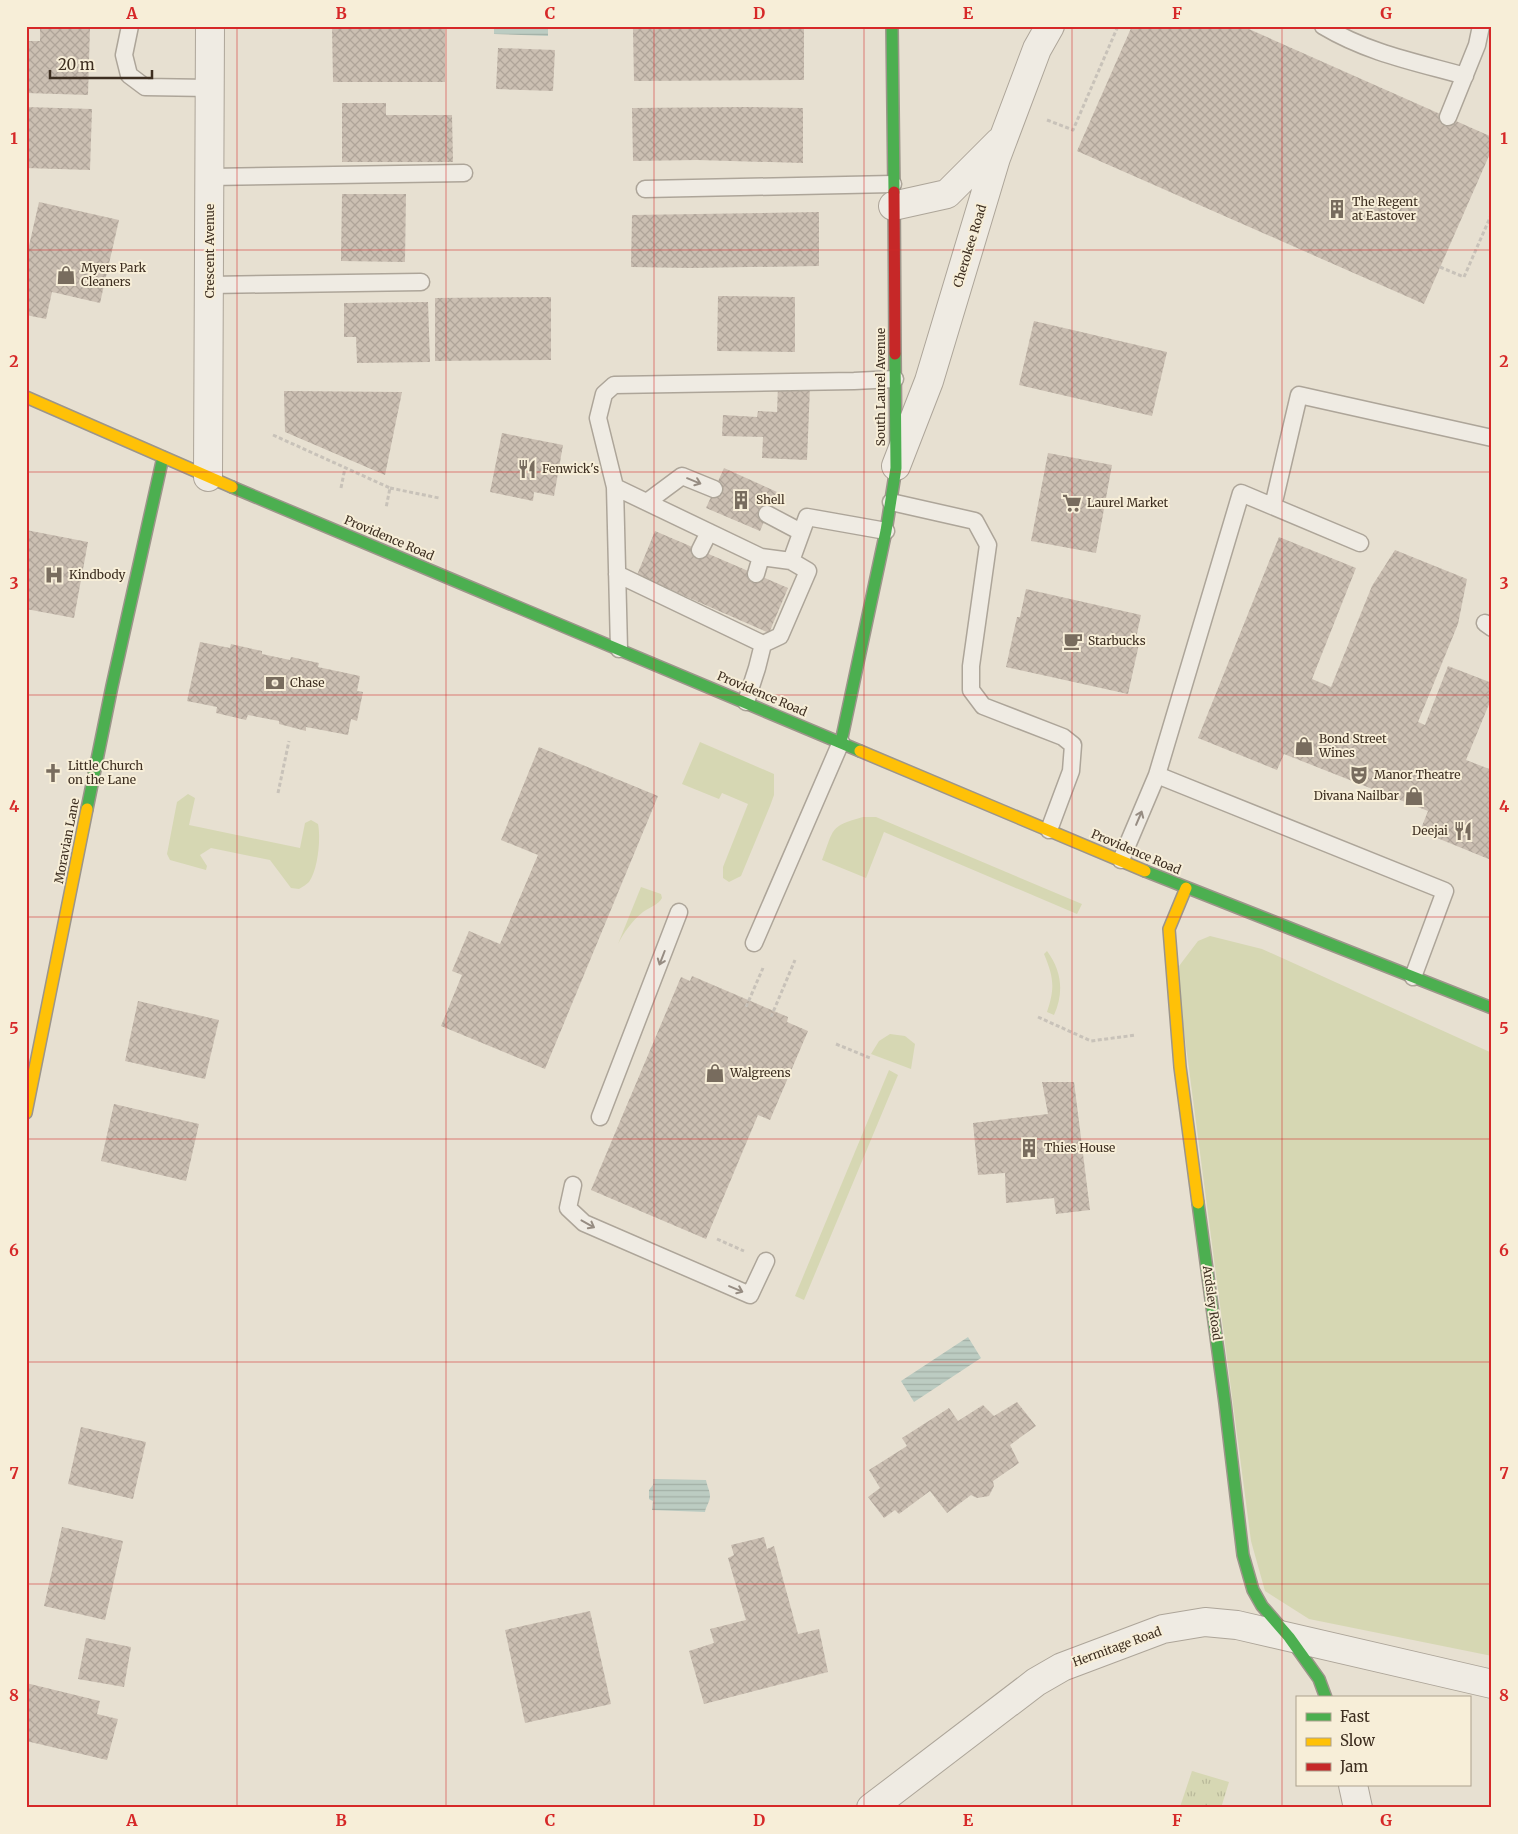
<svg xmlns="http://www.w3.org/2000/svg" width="1518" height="1834" font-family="Merriweather,serif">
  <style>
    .green { fill: #d6d7b3 }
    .park { fill: url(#park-tufts) }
    .water { fill: url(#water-rules) }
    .building { fill: url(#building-cross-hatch) }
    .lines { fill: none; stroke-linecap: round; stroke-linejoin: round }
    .lane-casing { stroke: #ada599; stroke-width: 19 }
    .street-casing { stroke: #ada599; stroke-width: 30 }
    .fast-casing { stroke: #9c958a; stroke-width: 14 }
    .slow-casing { stroke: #9c958a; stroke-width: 14 }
    .jam-casing { stroke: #9c958a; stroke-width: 14 }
    .path { stroke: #c8c2b9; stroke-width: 3; stroke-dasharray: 4 2.5; stroke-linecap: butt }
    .lane { stroke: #efebe3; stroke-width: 16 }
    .street { stroke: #efebe3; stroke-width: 28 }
    .fast { stroke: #4caf50; stroke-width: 11 }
    .slow { stroke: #ffc107; stroke-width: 11 }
    .jam { stroke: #c62828; stroke-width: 11 }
    .oneway { stroke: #968c82 }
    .grid { fill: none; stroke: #d62828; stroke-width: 1; stroke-opacity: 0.55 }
    .labels { text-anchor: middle; stroke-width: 4; stroke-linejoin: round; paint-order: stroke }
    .poi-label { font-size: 12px; fill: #3d2e20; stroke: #f7eed8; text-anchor: start }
    .street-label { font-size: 12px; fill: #3d2e20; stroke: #f7eed8 }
    .neatline { fill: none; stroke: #d62828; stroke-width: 2 }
    .grid-label { font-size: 16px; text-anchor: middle; font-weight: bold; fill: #d62828 }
  </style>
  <defs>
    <pattern id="park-tufts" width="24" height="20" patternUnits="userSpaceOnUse" patternTransform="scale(1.25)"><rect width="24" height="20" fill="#d6d7b3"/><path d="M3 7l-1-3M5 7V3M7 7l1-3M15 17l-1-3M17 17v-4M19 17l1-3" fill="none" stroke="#b9b99a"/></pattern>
    <pattern id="water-rules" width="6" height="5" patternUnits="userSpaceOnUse" patternTransform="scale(1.25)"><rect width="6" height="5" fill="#bcccc2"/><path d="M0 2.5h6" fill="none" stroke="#a2b0a6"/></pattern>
    <pattern id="building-cross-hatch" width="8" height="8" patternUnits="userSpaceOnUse" patternTransform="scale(1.25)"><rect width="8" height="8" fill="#cbbfb2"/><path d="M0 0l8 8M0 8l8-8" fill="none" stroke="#afa499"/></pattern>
  </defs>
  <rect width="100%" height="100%" fill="#e7e0d1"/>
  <!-- green -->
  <path class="green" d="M700,742L774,774V795L770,806L741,876L729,882L723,878V867L748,804L722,793L719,799L682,784Z
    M188,794L195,798L189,825L300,848L305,823L311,820L318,824C321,838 318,870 309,882C306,885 302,887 299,889L291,888L270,860L211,848L200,855L207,866L206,870L170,860L167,854L177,802Z
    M863,817H876L1082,904L1077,914L884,832L866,878L822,860C834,829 829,826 863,817Z
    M641,887L661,894L662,898C658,905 650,907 643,912C632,921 624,932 618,944Z
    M1210,936L1262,949L1492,1053V1656L1309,1619L1265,1591L1251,1541L1176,970L1198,941Z
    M1047,951C1062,971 1064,993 1054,1015L1047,1012C1055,988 1054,978 1044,954Z
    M890,1034L905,1036L915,1044L911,1069L871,1054L879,1041Z
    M889,1070L898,1075L804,1300L795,1296Z"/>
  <!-- park -->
  <path class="park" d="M1192,1771L1229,1782L1221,1808L1180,1807Z"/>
  <!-- water -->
  <path class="water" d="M494,26H548V36L494,34Z
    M968,1337L981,1358L914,1402L901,1381Z
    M653,1479L706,1480C707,1486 710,1491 710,1496C710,1502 706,1506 705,1512L652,1510L653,1501L649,1499V1490L653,1485Z"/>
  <!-- building -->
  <path class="building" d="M40,26L90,28L88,95L26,93V41H40Z
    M332,26H445V82H333Z
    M732,26H804V80L634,81L633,29Z
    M1132,26H1242L1492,137V149L1424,304L1077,151Z
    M498,48L555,50L553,91L496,89Z
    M342,103H386V115H452L453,162H342Z
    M26,107L92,109L90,170L26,168Z
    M746,107L803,108V163L697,160L633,161L632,108Z
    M342,194H406L405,262L341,261Z
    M39,202L119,220L100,303L52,292L46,319L26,315V259Z
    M819,212V266L691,268L631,267L632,215Z
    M718,296L795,297V352L717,351Z
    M551,297V360L435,361V298Z
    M428,302L430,362L357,363L356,337H344V303Z
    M1034,321L1167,352L1152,416L1019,385Z
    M778,386L810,387L807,460L762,458L763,437L722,436L723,415L757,417L758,411L777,412Z
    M284,391L402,392L385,475L285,432Z
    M502,433L563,445L554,496L534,492L533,501L490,492Z
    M1048,453L1112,465L1096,553L1031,541Z
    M724,468L777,492L760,531L706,508Z
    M26,530L88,542L74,618L26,609Z
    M655,531L788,588L769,633L637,575Z
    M1279,537L1356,568L1312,679L1331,687L1372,586L1395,550L1467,579L1458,624L1418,722L1425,725L1448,666L1492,683V697L1466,760L1492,770L1491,860L1420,831L1428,811L1284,754L1277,770L1198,738Z
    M1026,589L1141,615L1135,643L1139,644L1128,694L1006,667L1017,617H1020Z
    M200,642L230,648L231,644L262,651V654L290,660L291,657L319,663L318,667L360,676L357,691L363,692L357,721L351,719L348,735L306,727V731L279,724V721L248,715L246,720L216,713L217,707L187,701Z
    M539,747L658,796L545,1069L441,1026L462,975L452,971L469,931L500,944L538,855L501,840Z
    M692,976L788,1017L787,1022L808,1031L770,1120L758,1115L706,1239L591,1190L681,977L690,981Z
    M138,1001L219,1020L205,1079L125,1061Z
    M1042,1082H1074L1090,1210L1056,1214L1054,1198L1006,1203L1005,1173L978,1175L973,1123L1048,1114Z
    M114,1104L199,1124L186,1181L101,1161Z
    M1017,1402L1036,1426L1010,1445L1019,1463L993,1481L994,1486L989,1496L977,1498L971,1495L947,1513L930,1491L899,1514L895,1510L884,1518L868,1497L880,1488L869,1470L907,1446L902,1438L949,1408L958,1421L983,1405L994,1416Z
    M81,1427L146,1442L133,1499L68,1484Z
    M62,1527L123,1541L105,1620L44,1606Z
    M764,1537L767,1549L774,1546L798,1634L819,1629L828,1672L704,1704L689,1651L714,1643L710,1629L746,1620L728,1558L734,1555L731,1545Z
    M590,1611L611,1704L525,1723L505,1630Z
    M86,1638L131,1647L124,1687L78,1679Z
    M26,1683L100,1701L97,1714L118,1719L107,1760L26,1741Z"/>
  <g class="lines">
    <!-- lane casing -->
    <g class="lane-casing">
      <path id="lane" d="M130,26L124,55L129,75L145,87L210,88
        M1323,26C1368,53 1415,62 1465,76
        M1448,117L1477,45L1481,26
        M210,177L464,173
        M645,189L893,184
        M210,285L421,282
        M615,487L761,557L791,561L807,517L886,531
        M647,502L682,476L714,489
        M891,502L975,521L988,545L971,666V690L983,706L1063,737L1073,745L1071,771L1049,830
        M1273,506L1299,395L1492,438
        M767,514L801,532
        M700,550L709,532
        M617,574L763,644L757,668L746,702
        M756,574L761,557
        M1485,623L1492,628
        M763,644L780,636L808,571L791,561
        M619,649L615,487L598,418L604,394L614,385L854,381L895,379
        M1157,775L1445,891L1413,977
        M1121,860L1157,775L1241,493L1360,543
        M754,943L841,742
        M600,1117L679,912
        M573,1185L568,1208L584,1223L750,1295L766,1261"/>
    </g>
    <!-- street casing -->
    <g class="street-casing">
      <path id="street" d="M893,206L947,194L999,142
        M896,466L929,381L996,158L1037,49L1050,26
        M208,477L210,26
        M1353,1785L1358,1808
        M871,1808L1036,1682L1062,1667L1163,1629L1205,1622L1237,1625L1492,1684"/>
    </g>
    <!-- fast casing -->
    <g class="fast-casing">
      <path id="fast" d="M892,26L894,192
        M232,487L860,751
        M841,742L886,531L896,468L895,354
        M87,809L112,686L163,457
        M1145,871L1492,1008
        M1198,1203L1225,1403L1243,1555L1253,1590L1262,1606L1289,1637L1319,1679L1326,1698"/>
    </g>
    <!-- slow casing -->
    <g class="slow-casing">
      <path id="slow" d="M26,397L232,487
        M860,751L1145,871
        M1186,888L1169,929L1180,1067L1198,1203
        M26,1113L87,809"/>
    </g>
    <!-- jam casing -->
    <g class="jam-casing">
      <path id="jam" d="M894,192L895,354"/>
    </g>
    <!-- path -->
    <path class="path" d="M1047,120L1073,130L1118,26
      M1440,267L1464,277L1492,213
      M273,435L390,488L386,508
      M341,488L345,468
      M390,488L439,498
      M278,793L289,741
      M746,1007L763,968
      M771,1017L795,960
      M1038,1017L1091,1041L1136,1035
      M836,1044L870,1058
      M717,1239L744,1251"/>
    <!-- lane -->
    <use href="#lane" class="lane"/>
    <!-- street -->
    <use href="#street" class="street"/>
    <!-- fast -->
    <use href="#fast" class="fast"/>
    <!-- slow -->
    <use href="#slow" class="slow"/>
    <!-- jam -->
    <use href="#jam" class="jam"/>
  </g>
  <!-- one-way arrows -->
  <defs><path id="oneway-shaft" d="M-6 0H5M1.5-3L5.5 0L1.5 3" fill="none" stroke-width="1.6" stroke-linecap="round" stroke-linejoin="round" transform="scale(1.25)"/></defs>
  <g class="oneway">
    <use href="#oneway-shaft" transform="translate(694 481) rotate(22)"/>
    <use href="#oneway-shaft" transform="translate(1139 818) rotate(-67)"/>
    <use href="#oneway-shaft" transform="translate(662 958) rotate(111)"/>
    <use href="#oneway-shaft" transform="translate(588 1224) rotate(29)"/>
    <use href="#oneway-shaft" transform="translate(736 1289) rotate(23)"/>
  </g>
  <!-- grid -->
  <path class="grid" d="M237,26V1808M446,26V1808M654,26V1808M864,26V1808M1072,26V1808M1282,26V1808M26,250H1492M26,472H1492M26,695H1492M26,917H1492M26,1139H1492M26,1362H1492M26,1584H1492"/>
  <!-- icons -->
  <defs>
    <g id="building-bare" transform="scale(1.5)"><path d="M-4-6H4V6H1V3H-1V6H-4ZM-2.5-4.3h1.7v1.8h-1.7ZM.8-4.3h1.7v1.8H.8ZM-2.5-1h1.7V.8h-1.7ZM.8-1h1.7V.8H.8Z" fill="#786c5e" stroke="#f7eed8" stroke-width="2.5" paint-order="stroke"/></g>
    <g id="shop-bare" transform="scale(1.5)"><path d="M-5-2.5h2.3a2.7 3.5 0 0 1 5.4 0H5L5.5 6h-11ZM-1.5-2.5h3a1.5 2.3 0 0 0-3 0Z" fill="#786c5e" stroke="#f7eed8" stroke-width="2.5" paint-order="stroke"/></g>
    <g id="restaurant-bare" transform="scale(1.5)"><path d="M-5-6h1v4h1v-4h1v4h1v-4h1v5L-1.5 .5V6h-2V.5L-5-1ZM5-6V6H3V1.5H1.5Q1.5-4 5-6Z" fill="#786c5e" stroke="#f7eed8" stroke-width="2.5" paint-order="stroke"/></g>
    <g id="supermarket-bare" transform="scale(1.5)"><path d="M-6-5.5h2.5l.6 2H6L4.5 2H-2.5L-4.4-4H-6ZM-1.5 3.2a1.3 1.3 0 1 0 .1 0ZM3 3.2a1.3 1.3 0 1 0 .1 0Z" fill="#786c5e" stroke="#f7eed8" stroke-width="2.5" paint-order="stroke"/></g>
    <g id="hospital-bare" transform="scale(1.5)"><path d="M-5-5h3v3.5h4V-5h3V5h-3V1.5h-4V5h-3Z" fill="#786c5e" stroke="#f7eed8" stroke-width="2.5" paint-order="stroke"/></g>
    <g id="cafe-bare" transform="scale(1.5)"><path d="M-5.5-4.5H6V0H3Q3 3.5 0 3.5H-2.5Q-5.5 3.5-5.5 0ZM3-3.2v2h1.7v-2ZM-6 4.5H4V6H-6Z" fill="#786c5e" stroke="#f7eed8" stroke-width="2.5" paint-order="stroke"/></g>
    <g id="bank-bare" transform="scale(1.5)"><path d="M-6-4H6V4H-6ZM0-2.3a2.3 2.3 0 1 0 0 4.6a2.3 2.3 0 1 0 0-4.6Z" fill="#786c5e" stroke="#f7eed8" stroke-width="2.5" paint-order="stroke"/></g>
    <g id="church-bare" transform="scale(1.5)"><path d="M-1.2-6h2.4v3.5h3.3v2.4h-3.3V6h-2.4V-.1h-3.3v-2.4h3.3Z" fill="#786c5e" stroke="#f7eed8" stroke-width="2.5" paint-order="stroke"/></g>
    <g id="theatre-bare" transform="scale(1.5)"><path d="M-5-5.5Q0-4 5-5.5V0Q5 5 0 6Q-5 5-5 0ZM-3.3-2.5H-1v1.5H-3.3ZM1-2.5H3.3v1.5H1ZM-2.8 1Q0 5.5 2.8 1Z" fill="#786c5e" stroke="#f7eed8" stroke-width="2.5" paint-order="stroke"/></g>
  </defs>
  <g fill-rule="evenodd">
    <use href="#building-bare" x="1337" y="209"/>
    <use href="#shop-bare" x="66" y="275"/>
    <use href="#restaurant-bare" x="527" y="469"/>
    <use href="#building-bare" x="741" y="500"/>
    <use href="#supermarket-bare" x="1072" y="503"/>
    <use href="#hospital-bare" x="54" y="575"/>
    <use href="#cafe-bare" x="1073" y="641"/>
    <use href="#bank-bare" x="275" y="683"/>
    <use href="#shop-bare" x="1304" y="746"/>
    <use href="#church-bare" x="53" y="773"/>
    <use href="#theatre-bare" x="1359" y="775"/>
    <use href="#shop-bare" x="1414" y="796"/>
    <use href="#restaurant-bare" x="1463" y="831"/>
    <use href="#shop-bare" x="715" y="1073"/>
    <use href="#building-bare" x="1029" y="1148"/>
  </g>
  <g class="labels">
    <!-- poi labels -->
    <g class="poi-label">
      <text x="1352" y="206">The Regent<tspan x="1352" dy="14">at Eastover</tspan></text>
      <text x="81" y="272">Myers Park<tspan x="81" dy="14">Cleaners</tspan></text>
      <text x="542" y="473">Fenwick's</text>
      <text x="756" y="504">Shell</text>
      <text x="1087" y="507">Laurel Market</text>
      <text x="69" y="579">Kindbody</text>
      <text x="1088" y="645">Starbucks</text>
      <text x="290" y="687">Chase</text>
      <text x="1319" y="743">Bond Street<tspan x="1319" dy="14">Wines</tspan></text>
      <text x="68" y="770">Little Church<tspan x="68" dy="14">on the Lane</tspan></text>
      <text x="1374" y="779">Manor Theatre</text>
      <text x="1399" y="800" text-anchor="end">Divana Nailbar</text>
      <text x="1448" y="835" text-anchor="end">Deejai</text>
      <text x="730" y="1077">Walgreens</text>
      <text x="1044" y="1152">Thies House</text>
    </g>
    <!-- street labels -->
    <g class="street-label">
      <text transform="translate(970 246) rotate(-73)" y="4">Cherokee Road</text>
      <text transform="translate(210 251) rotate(-90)" y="4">Crescent Avenue</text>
      <text transform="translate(881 387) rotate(-90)" y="4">South Laurel Avenue</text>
      <text transform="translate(389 538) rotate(23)" y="4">Providence Road</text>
      <text transform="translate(762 694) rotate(23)" y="4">Providence Road</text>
      <text transform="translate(67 841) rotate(-79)" y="4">Moravian Lane</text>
      <text transform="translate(1136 852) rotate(23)" y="4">Providence Road</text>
      <text transform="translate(1212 1303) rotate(82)" y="4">Ardsley Road</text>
      <text transform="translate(1117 1647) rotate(-20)" y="4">Hermitage Road</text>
    </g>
  </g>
  <!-- border -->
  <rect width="1518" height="1834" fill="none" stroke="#f7eed8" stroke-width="55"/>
  <!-- legend -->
  <rect x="1296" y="1696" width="175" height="90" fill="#f7eed8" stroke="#ada18e"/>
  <rect x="1306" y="1713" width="25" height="8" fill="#4caf50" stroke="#ada18e"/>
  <text x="1340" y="1722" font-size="15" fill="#3d2e20">Fast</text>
  <rect x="1306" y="1738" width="25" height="8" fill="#ffc107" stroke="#ada18e"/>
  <text x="1340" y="1746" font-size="15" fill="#3d2e20">Slow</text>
  <rect x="1306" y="1763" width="25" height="8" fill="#c62828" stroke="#ada18e"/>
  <text x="1340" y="1772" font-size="15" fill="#3d2e20">Jam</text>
  <!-- scale -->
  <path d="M50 70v8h102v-8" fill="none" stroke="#3d2e20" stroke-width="2.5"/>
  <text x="58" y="70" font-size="15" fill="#3d2e20" stroke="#f7eed8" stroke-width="4" paint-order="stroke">20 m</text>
  <rect x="28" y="28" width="1462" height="1778" class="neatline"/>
  <g class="grid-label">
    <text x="132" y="19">A</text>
    <text x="341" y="19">B</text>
    <text x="550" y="19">C</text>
    <text x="759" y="19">D</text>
    <text x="968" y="19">E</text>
    <text x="1177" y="19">F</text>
    <text x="1386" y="19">G</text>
    <text x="14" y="144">1</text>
    <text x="1504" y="144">1</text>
    <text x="14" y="367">2</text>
    <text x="1504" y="367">2</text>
    <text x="14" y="589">3</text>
    <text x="1504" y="589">3</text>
    <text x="14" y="812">4</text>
    <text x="1504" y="812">4</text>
    <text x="14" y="1034">5</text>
    <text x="1504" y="1034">5</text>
    <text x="14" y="1256">6</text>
    <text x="1504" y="1256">6</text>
    <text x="14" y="1479">7</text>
    <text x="1504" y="1479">7</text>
    <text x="14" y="1701">8</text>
    <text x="1504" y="1701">8</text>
    <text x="132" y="1826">A</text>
    <text x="341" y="1826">B</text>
    <text x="550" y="1826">C</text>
    <text x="759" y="1826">D</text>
    <text x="968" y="1826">E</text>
    <text x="1177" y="1826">F</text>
    <text x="1386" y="1826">G</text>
  </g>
</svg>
